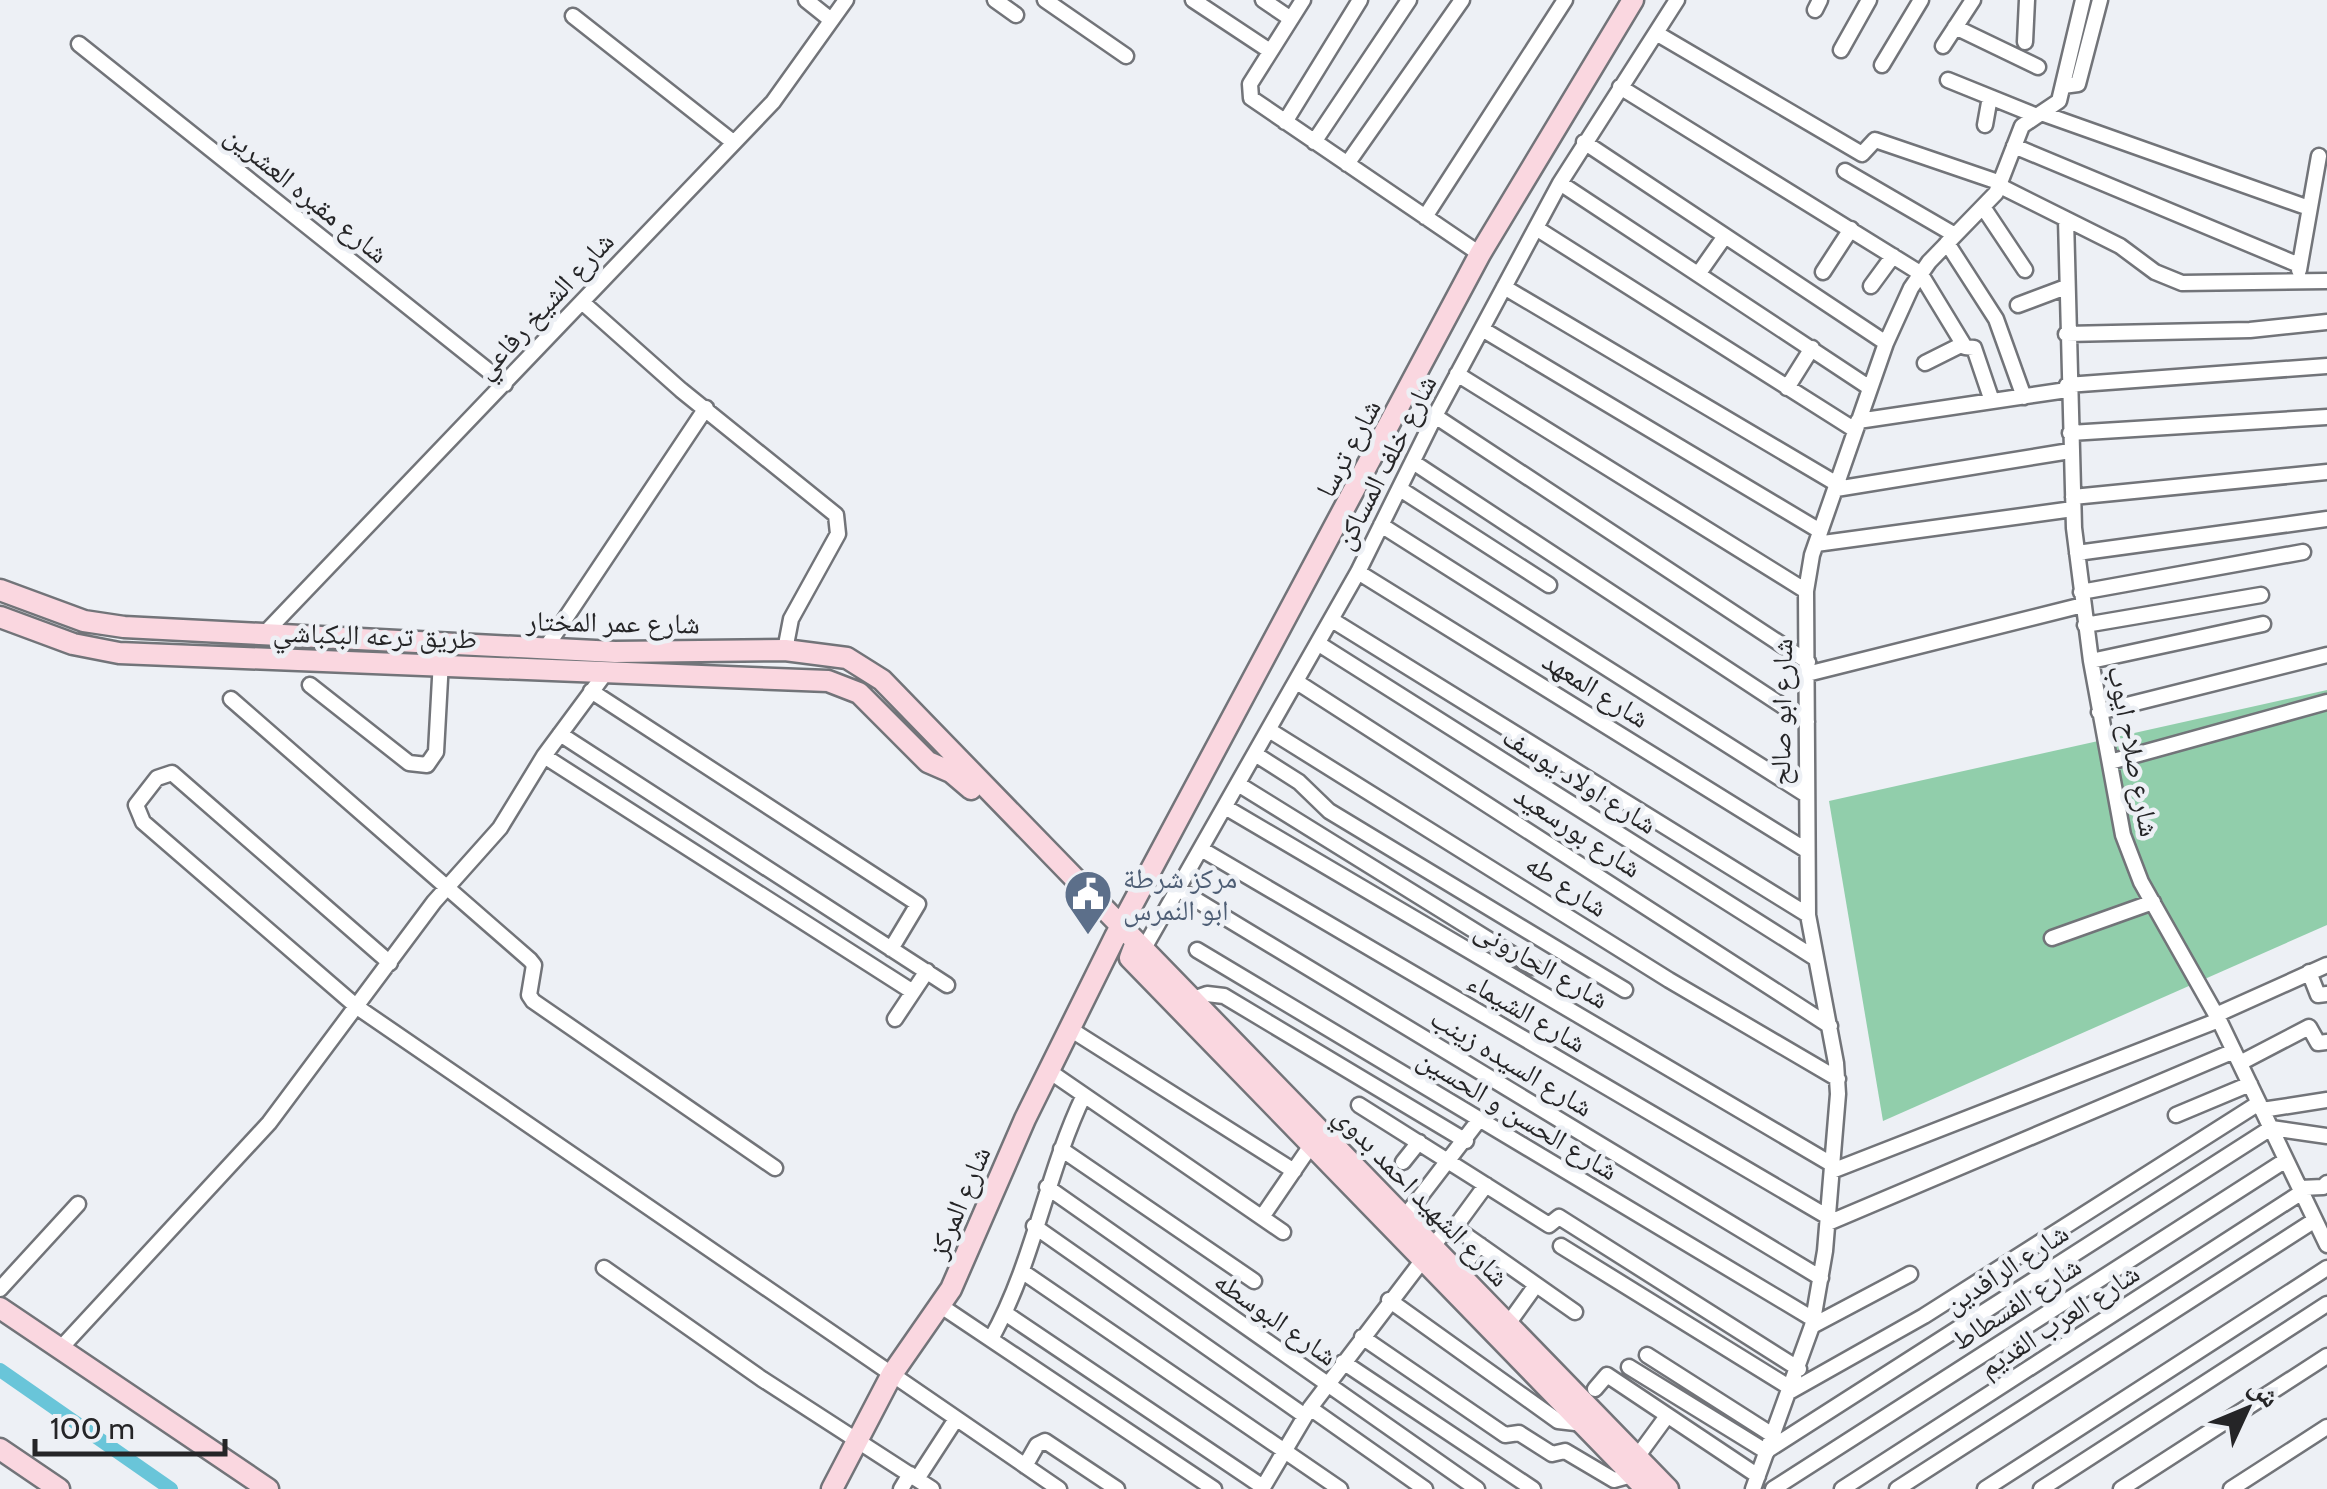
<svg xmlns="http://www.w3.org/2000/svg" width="2327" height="1489" font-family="Cabin,'Noto Naskh Arabic',sans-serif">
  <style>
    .green { fill: #91ceab }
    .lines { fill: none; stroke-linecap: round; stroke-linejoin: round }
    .canal { stroke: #69c5d9; stroke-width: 14 }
    .street-casing { stroke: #727479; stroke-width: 19 }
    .secondary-casing { stroke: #727479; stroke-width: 25 }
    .street { stroke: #fff; stroke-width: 14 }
    .secondary { stroke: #fad7e0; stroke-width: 20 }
    .labels { text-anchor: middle; stroke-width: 9; stroke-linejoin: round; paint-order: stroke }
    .street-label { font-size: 28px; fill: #252527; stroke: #edf0f5 }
    .service-label { font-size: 28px; fill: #4e5e75; stroke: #edf0f5; text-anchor: start }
  </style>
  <rect width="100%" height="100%" fill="#edf0f5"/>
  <!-- green -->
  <path class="green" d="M2327,690V925L1883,1121L1829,801Z"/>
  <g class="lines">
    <!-- canal -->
    <path class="canal" d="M0,1370L171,1489"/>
    <!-- street casing -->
    <g class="street-casing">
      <path id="street" d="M806,0L831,20
        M995,0L1016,15
        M1045,0L1126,56
        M1193,0L1270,51
        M1263,0L1291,19
        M1303,0L1250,84L1251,98L1480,254
        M1815,10L1820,0
        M573,16L733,142
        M1955,27L2038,67
        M1656,33L1862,154L1875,140L2001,183
        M2025,42L2027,0
        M79,44L505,384
        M1943,46L1973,0
        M1841,50L1869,0
        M1882,65L1921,0
        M1948,80L2037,116
        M2063,86L2078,84L2100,0
        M1620,87L1920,273L1965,347L1974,348L1992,401
        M2041,113L2309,208
        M1285,122L1360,0
        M1985,125L1990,97
        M1314,142L1409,0
        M1584,142L1886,343
        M2014,146L2299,265
        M1347,164L1462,0
        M1845,171L1955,235
        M1560,183L1870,388
        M2000,186L2120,246L2155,272L2182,283L2327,281
        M1983,207L2025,270
        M1425,217L1565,0
        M2066,219L2074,528L2091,661L2123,835L2141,882L2219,1020L2327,1245
        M1536,228L1855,430
        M1947,243L1996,319L2024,397
        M2299,270L2319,156
        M1823,272L1851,229
        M1699,273L1725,236
        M1871,286L1893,256
        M1504,287L1837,484
        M582,302L681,390L836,515L838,534L791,619L785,650
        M2018,305L2066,287
        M1482,329L1820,531
        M2066,334L2250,330L2327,322
        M1925,363L1963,344
        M1457,374L1806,591
        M2067,385L2327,366
        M1787,388L1812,348
        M1435,416L1808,662
        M1858,421L2067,390
        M2070,433L2327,417
        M1413,462L1807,722
        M1400,489L1549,585
        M1836,489L2070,451
        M2073,497L2327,472
        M1381,525L1805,794
        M1816,544L2073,509
        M2077,553L2327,519
        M1358,572L1806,850
        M2081,592L2303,552
        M1332,620L1808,915
        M2085,625L2261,595
        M265,633L773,102L846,0
        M1319,644L1815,958
        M545,649L706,408
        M2091,661L2263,624
        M1807,674L2083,605
        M1297,682L1830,1026
        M310,685L409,763L427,765L436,752L442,642
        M591,691L918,904L891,949
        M231,699L530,960L534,965L529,995L533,1001L775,1168
        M2099,712L2327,655
        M1269,730L1669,980L1838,1079
        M560,734L947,985
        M1255,754L1299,782L1329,811L1625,990
        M544,756L913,992
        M2110,762L2327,702
        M1238,784L1533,967
        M1225,807L1833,1165
        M1201,849L1828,1217
        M1178,889L1821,1278
        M2052,938L2153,902
        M1143,950L1358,572L1435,416L1560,183L1677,0
        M1197,950L1813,1319
        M390,963L172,773L157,778L136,805L143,822L357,1007L1059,1489
        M2309,972L2318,995L2327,994
        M1193,999L1207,994L1224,996L1466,1141
        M2216,1015L2327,965
        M895,1019L927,971
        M1070,1029L1294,1171
        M2240,1063L2309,1027L2318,1043L2327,1042
        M1049,1071L1283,1232
        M1359,1105L1549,1225L1559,1217L1799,1369
        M2262,1110L2327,1100
        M2176,1115L2250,1084
        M1061,1149L1254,1281
        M1403,1162L1419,1142
        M1832,1171L2219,1020
        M1047,1187L1477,1489
        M2300,1188L2323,1187L2327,1183
        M1262,1217L1314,1141
        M1400,1223L1479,1120
        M1828,1223L2234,1051
        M1034,1226L1305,1416
        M1453,1230L1486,1185
        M1561,1246L1792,1389
        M1468,1260L1480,1245
        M604,1268L762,1379L932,1489
        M1023,1272L1340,1489
        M0,1289L78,1204
        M1389,1300L1558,1421L1584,1424
        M941,1306L1214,1489
        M1005,1313L1263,1487
        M1508,1324L1536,1285
        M1812,1326L1910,1274
        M1362,1337L1505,1435L1519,1433L1552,1454L1565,1451L1614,1480L1632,1475
        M991,1339C1034,1262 1046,1174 1084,1095
        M59,1350L269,1123L434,902L500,828L544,756L604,675
        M1647,1355L1774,1436
        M1343,1362L1533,1489
        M1629,1367L1767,1452
        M1595,1389L1607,1375L1758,1476
        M1791,1391L1924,1316L2259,1103
        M1310,1408L1425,1489
        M1768,1450L2271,1128L2327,1136
        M1637,1457L1667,1416
        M1025,1466L1037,1445L1045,1441L1117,1489
        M917,1479L956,1419
        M901,1489L910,1474
        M1262,1489L1310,1408L1444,1232L1464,1234L1575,1312
        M1753,1489L1812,1326L1825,1251L1838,1094L1836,1063L1808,915L1806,591L1812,555L1886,343L1911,288L1929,262L1996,193L2022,126L2059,101L2083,0
        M1773,1489L2286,1160
        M1842,1489L2302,1192
        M1897,1489L2315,1220
        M1985,1489L2327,1268
        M2041,1489L2327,1304
        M2121,1489L2327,1356
        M2231,1489L2327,1427"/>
    </g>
    <!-- secondary casing -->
    <g class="secondary-casing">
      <path id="secondary" d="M0,590L84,621L124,627L615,652L785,650L847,658L882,680L1668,1489
        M0,617L73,644L119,653L828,681L859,693L928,762L951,772L971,789
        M1136,942L1130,958L1646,1489
        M0,1308L268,1489
        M0,1449L59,1489
        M832,1489L892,1374L951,1289L1025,1119L1115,937L1480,254L1633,0"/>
    </g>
    <!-- street -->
    <use href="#street" class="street"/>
    <!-- secondary -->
    <use href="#secondary" class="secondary"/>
  </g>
  <!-- icons -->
  <defs>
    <g id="civic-pin" transform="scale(2.5)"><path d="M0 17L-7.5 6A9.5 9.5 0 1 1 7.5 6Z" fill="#5c6f8a" stroke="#edf0f5"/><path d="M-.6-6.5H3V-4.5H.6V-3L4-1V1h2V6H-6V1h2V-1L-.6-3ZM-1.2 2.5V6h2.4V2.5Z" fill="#fff"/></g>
  </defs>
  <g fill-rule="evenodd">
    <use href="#civic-pin" x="1088" y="894"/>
  </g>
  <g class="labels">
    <!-- street labels -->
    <g class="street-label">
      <text transform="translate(307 194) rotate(39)" y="10">شارع مقبره العشرين</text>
      <text transform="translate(544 305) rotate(-47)" y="10">شارع الشيخ رفاعي</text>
      <text transform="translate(1348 448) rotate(-62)" y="10">شارع ترسا</text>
      <text transform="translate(1385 462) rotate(-63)" y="10">شارع خلف المساكن</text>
      <text transform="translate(613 622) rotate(1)" y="10">شارع عمر المختار</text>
      <text transform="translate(375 635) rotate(2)" y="10">طريق ترعه البكباشي</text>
      <text transform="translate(1596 689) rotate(32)" y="10">شارع المعهد</text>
      <text transform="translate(1781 712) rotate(-89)" y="10">شارع ابو صالح</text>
      <text transform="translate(2134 751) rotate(79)" y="10">شارع صلاح ايوب</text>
      <text transform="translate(1580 780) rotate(32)" y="10">شارع اولاد يوسف</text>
      <text transform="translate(1578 831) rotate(33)" y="10">شارع بورسعيد</text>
      <text transform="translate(1567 885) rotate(33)" y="10">شارع طه</text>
      <text transform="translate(1542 964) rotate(30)" y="10">شارع الحارونى</text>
      <text transform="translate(1527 1012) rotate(30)" y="10">شارع الشيماء</text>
      <text transform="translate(1512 1062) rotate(31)" y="10">شارع السيده زينب</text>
      <text transform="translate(1518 1114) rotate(31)" y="10">شارع الحسن و الحسين</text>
      <text transform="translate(1422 1196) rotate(46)" y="10">شارع الشهيد احمد بدوي</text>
      <text transform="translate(959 1202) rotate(-67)" y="10">شارع المركز</text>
      <text transform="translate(2006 1268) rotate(-33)" y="10">شارع الرافدين</text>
      <text transform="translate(2016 1303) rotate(-33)" y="10">شارع الفسطاط</text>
      <text transform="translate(1276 1318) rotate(35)" y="10">شارع البوسطه</text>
      <text transform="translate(2059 1320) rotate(-33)" y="10">شارع العرب القديم</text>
    </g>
    <!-- service labels -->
    <g class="service-label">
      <text x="1123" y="888">مركز شرطة<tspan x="1123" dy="32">ابو النمرس</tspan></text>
    </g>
  </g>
  <!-- north arrow -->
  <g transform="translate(2247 1409) rotate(46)" stroke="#edf0f5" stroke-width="8" paint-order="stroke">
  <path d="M0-8L18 38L0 25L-18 38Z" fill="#252527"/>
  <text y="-15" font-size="28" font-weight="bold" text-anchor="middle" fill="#252527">ش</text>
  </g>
  <!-- scale -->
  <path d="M35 1439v15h190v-15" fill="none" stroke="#252527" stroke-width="5"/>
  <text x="50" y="1439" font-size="30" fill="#252527" stroke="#edf0f5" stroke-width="8" paint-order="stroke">100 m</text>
</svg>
